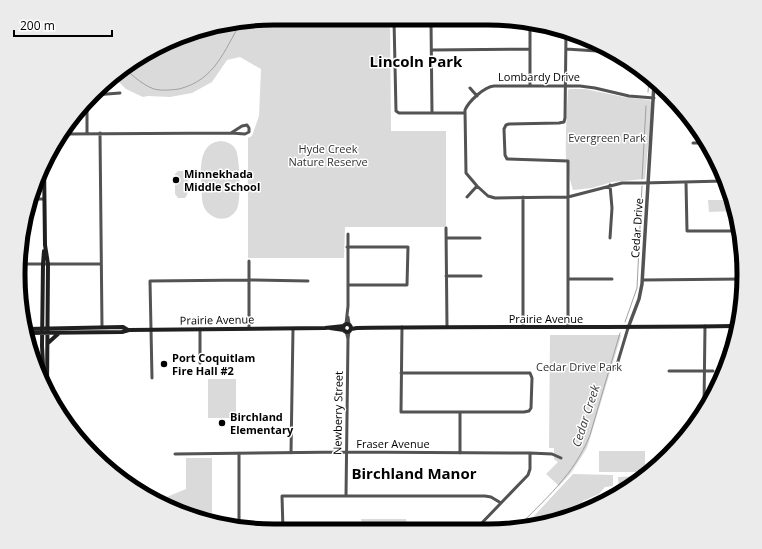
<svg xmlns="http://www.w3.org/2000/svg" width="762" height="549" font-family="'Open Sans',sans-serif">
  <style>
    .green { fill: #dadada }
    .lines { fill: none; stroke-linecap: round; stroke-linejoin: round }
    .stream { stroke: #a1a1a1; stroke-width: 1 }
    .minor { stroke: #535353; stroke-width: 3 }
    .tertiary { stroke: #535353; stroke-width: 3.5 }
    .secondary { stroke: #202020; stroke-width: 4 }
    .poi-dot { fill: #000; stroke: #fff; stroke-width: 1.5 }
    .labels { text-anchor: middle; stroke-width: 3; stroke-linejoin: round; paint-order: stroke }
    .street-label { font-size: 11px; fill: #000; stroke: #fff }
    .park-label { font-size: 11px; fill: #313131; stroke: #fff }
    .poi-label { font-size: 11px; font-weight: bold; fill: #000; stroke: #fff; text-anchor: start }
    .water-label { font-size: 12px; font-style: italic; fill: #424242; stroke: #fff }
    .district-label { font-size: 15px; font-weight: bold; fill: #000; stroke: #fff }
    .rim { fill: none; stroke: #000; stroke-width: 5 }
  </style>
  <rect width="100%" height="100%" fill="#fff"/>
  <!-- green -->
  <path class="green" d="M275,18L390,20L391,131H446V227H345L344,258H248V138L252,136L259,116L261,69L240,57L227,60L212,82L192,93L170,97L148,96L143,97L126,89L114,77L132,61L208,27Z
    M570,89H585L624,97L650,100L652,104L645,179L612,182L592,188L573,190L570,180L568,161L566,159C565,135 567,113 568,90Z
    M221,141C228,142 233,144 236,150C240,159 241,201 237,209C227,227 203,218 202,199C202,180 194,143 221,141Z
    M178,171H185C190,175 190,193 185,198H178L175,194V174Z
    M708,200H731L733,211L709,212Z
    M550,335H621V336L587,448L571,473L559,486L546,474L558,462L554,459V448H549Z
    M208,379H236V418H208Z
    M599,451H645V472H599Z
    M186,458H212V518L161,505L157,501L186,489Z
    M573,474L613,475V486L605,487L599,494L583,501L580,506L584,510L522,529Z
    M641,474H647L619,493L618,477L641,476Z
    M361,519H406L407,525L398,530H364Z"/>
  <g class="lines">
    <!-- stream -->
    <path class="stream" d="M124,68C133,76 143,85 154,89C162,91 171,90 179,89C215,80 224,51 241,22
      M648,92L649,80
      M642,179L646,106
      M625,322L637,288L642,186
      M516,529C545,499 574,475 590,435L620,333"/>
    <!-- minor -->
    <path class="minor" d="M394,20L396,111L399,113H465
      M431,21L432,113
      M566,34L565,118L564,122L559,123L509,124L506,125L504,129L505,155L507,159L568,161V327
      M566,49L613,52
      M432,50L530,49
      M530,86V23
      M470,88L477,96
      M94,95L120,93
      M654,98L629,96L595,88L580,86H494C484,87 469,101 465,110L466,173L477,186L488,196L495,198L568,197L622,183H643L724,181
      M87,133V101
      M100,133L102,327
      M63,134L231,133L245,134L249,132V128L247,125L242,126L231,133
      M693,143H702
      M686,182L687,231H735
      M610,185L612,208L610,238
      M467,197L477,186
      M523,197V327
      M32,199H44
      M446,228L447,327
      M446,238H480
      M347,247H408L407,285H348
      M22,264H101
      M446,276H481
      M568,279H612
      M643,280L742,279
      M348,317L349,324
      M346,324L348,306V234
      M249,328V261
      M200,329V363
      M346,331L348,339
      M616,368L628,328
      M669,371H713
      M401,373H530L532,378L531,408L529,411L524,412H401L402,327
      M152,378L150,281L249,280L308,281
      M704,405L705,326
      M291,453L293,329
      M460,453V413
      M175,454L346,452L530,453L552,454L561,458
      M346,496L348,339L349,331
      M239,525V453
      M476,529L528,475L530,469V453
      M283,530L282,496H485L491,497L501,503"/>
    <!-- tertiary -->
    <path class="tertiary" d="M628,328L639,299L642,284L654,84"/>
    <!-- secondary -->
    <path class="secondary" d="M44,163L45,245L48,264L47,388
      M343 328a4 4 0 1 1 8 0a4 4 0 1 1-8 0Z
      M330,328L344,330
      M26,329L123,327L128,330
      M351,329L357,328C483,326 609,328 734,326
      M27,333L122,332L129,330L325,328L344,326
      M48,343L59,333
      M44,383L42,346L43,264L44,251"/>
  </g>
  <!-- markers -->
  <g class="poi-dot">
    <circle cx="176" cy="180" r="4"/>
    <circle cx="164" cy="364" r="4"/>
    <circle cx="222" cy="423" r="4"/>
  </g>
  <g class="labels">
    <!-- street labels -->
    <g class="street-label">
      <text x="539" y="81">Lombardy Drive</text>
      <text transform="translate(637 228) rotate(-86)" y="4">Cedar Drive</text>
      <text x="546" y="323">Prairie Avenue</text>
      <text transform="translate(217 320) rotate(-1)" y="4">Prairie Avenue</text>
      <text transform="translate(338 413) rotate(-89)" y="4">Newberry Street</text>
      <text x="393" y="448">Fraser Avenue</text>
    </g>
    <!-- park labels -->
    <g class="park-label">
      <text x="607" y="142">Evergreen Park</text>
      <text x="328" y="153">Hyde Creek<tspan x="328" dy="13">Nature Reserve</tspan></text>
      <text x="579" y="371">Cedar Drive Park</text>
    </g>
    <!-- poi labels -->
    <g class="poi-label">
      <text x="184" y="178">Minnekhada<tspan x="184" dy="13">Middle School</tspan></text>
      <text x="172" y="362">Port Coquitlam<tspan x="172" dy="13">Fire Hall #2</tspan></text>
      <text x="230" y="421">Birchland<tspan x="230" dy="13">Elementary</tspan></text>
    </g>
    <!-- water labels -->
    <g class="water-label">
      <text transform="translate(586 416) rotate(-72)" y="4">Cedar Creek</text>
    </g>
    <!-- district labels -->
    <g class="district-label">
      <text x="416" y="67">Lincoln Park</text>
      <text x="414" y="479">Birchland Manor</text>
    </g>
  </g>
  <!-- crop -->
  <path d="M0 0H762V549H0ZM274 25H488A249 249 0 0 1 737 274V275A249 249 0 0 1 488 524H274A249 249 0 0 1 25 275V274A249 249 0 0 1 274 25Z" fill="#ebebeb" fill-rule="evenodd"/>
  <path class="rim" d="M274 25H488A249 249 0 0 1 737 274V275A249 249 0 0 1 488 524H274A249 249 0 0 1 25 275V274A249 249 0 0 1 274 25Z"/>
  <!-- scale -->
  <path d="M14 30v6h98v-6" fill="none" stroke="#000000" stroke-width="2"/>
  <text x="20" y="30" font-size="12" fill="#000000" stroke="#ffffff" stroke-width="3" paint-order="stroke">200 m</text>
</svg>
